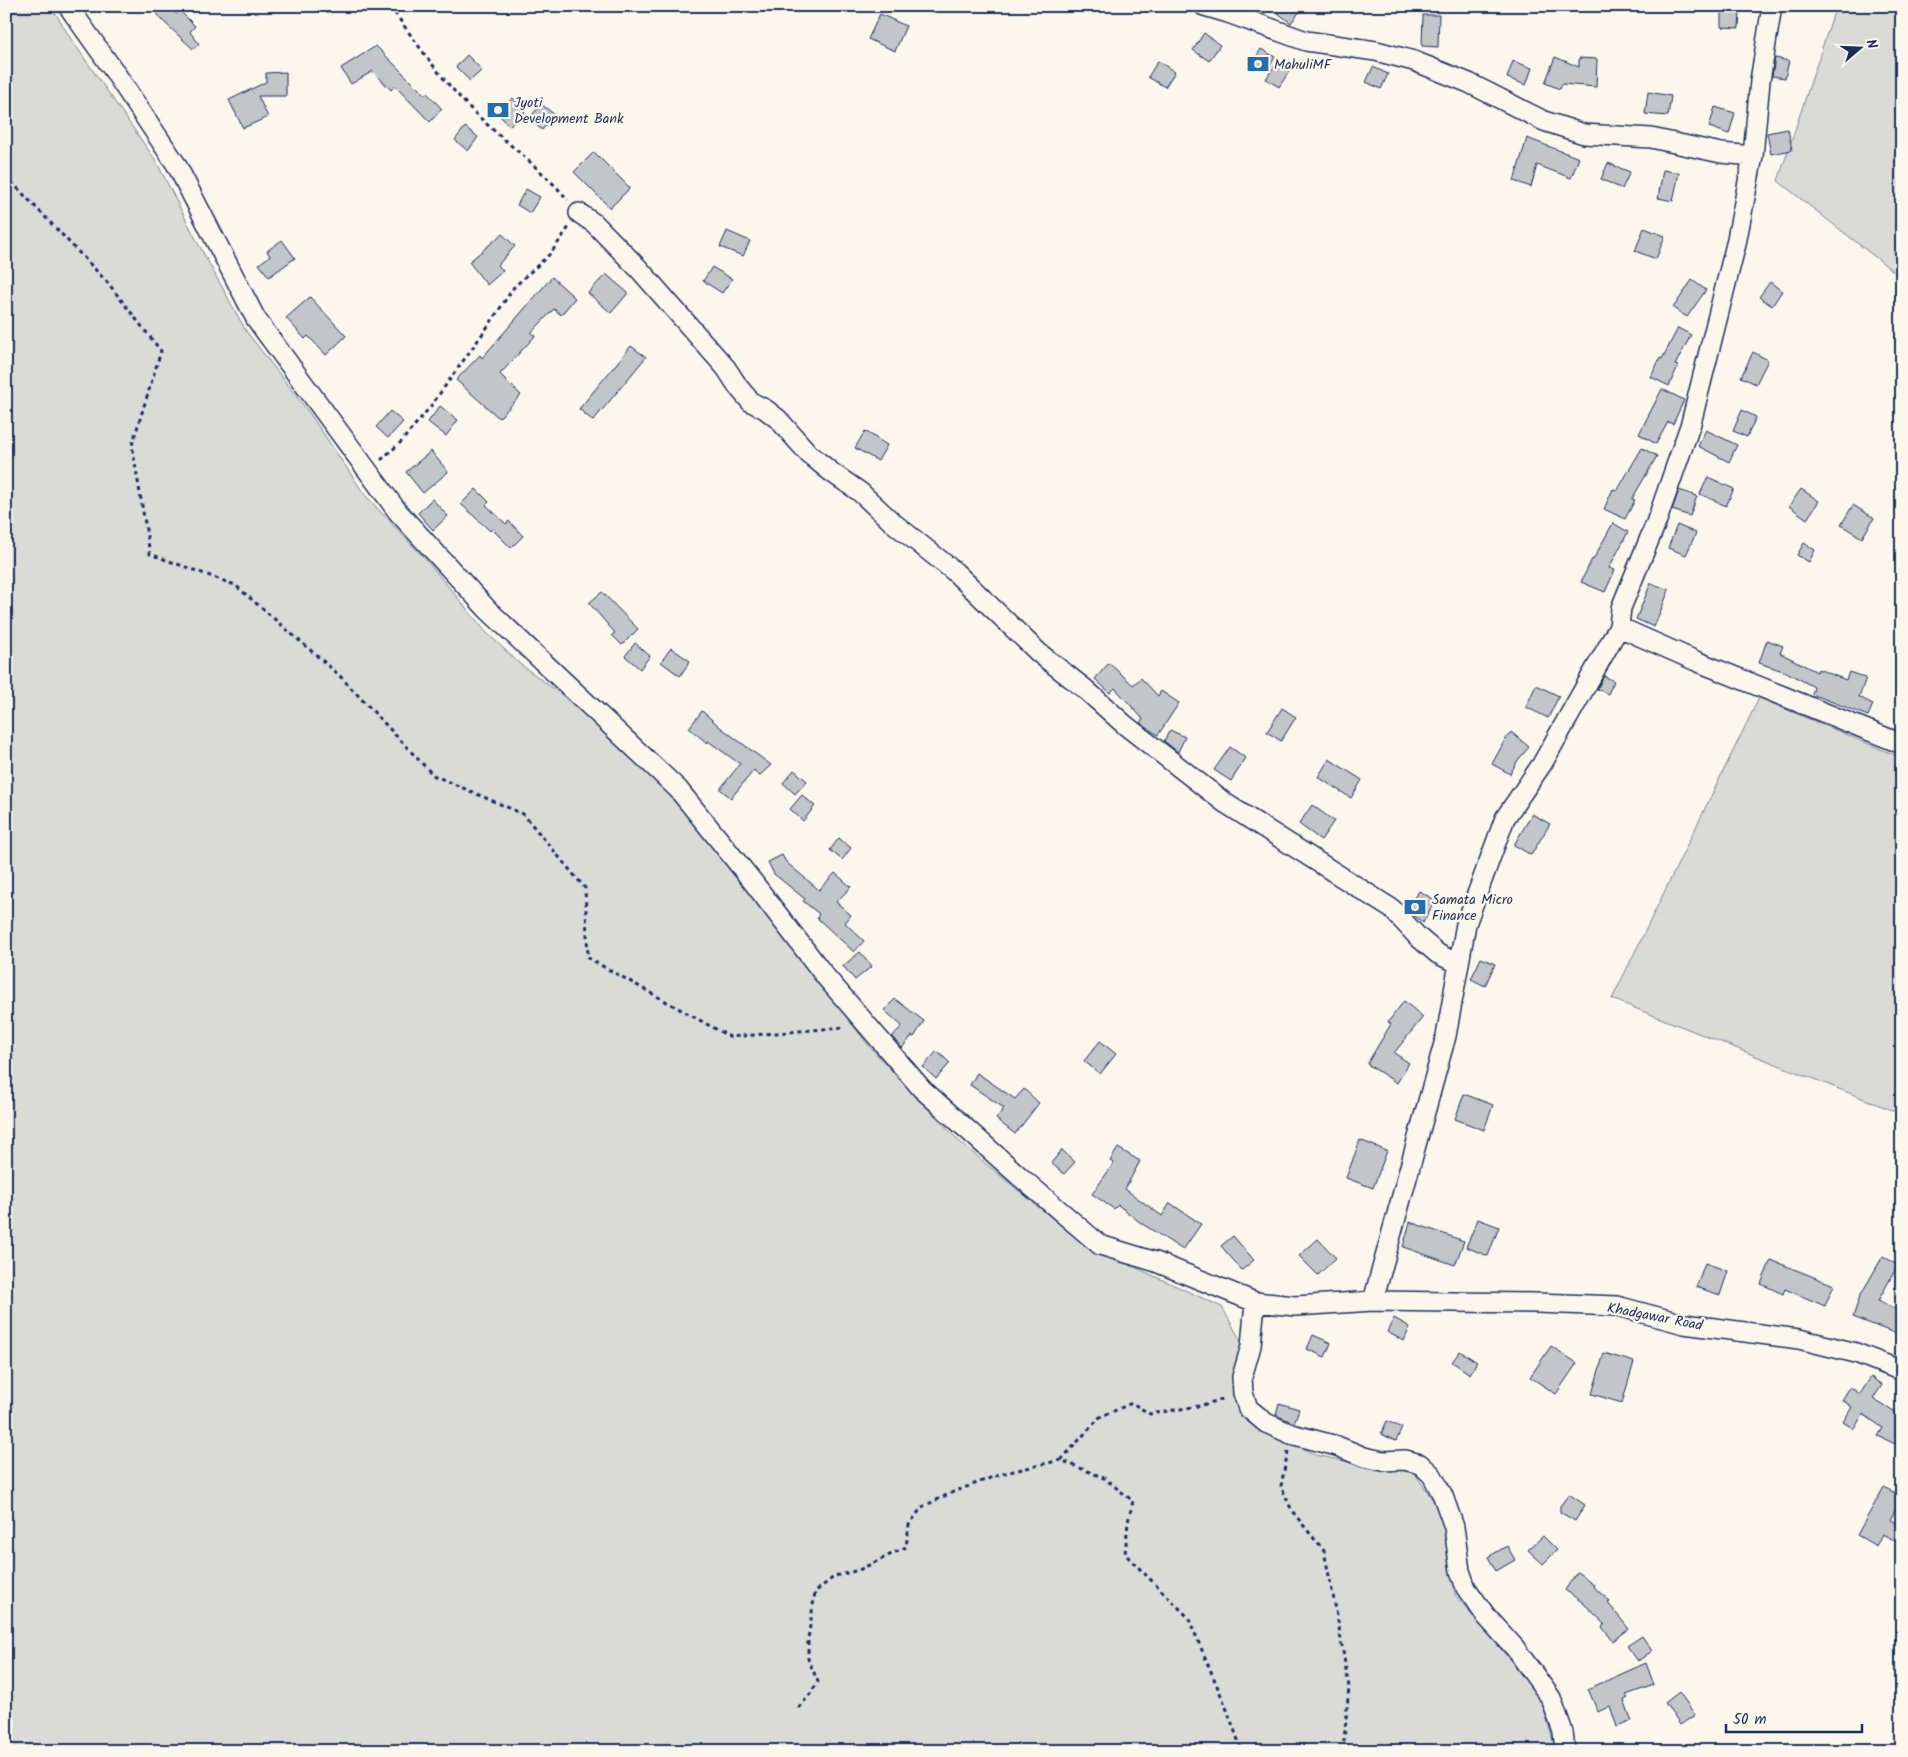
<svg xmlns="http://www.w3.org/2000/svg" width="1908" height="1757" font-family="Kalam,sans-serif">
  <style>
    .green { fill: #dadad7; stroke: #7a849a }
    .building { fill: #c3c5c9; stroke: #1b2f5e }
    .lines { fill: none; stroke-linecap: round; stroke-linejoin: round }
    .minor-casing { stroke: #1b2f5e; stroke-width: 22 }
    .path { stroke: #1b2f5e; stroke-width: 3; stroke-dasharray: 4 4; stroke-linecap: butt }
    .minor { stroke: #fbf7ec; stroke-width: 19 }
    .labels { text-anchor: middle; stroke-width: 4.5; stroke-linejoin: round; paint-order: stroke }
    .poi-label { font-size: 14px; fill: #1b2f5e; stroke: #fbf7ec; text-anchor: start }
    .street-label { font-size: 14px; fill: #1b2f5e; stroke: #fbf7ec }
  </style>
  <rect width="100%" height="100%" fill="#fbf7ec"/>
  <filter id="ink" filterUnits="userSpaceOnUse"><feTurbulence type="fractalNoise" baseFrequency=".02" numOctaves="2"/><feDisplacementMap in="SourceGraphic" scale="10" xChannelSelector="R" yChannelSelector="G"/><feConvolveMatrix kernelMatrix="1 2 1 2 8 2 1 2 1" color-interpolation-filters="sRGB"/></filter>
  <g filter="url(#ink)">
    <!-- green -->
    <path class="green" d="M6,6H51L71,39L156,161L200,247L246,331L308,411L365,495L427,561L486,632L520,664L580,708L637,759L688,814L788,939L868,1045L961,1143L1082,1243L1222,1307L1242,1343L1234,1387L1260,1426L1316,1455L1377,1468L1414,1472L1435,1503L1453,1554L1455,1595L1540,1695L1556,1751H6Z
      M1836,6H1902V278L1778,181Z
      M1759,698L1902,758V1114L1612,999Z"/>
    <!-- building -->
    <path class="building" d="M151,6H170L176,14L180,11L195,26L190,32L199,44L193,49L163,21Z
      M1269,6H1304L1291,23Z
      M1721,10H1740L1739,28L1721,27Z
      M880,14L906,26L895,51L868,39Z
      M1423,15H1439L1438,47L1422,46Z
      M1204,33L1220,45L1209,61L1193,50Z
      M376,46L425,95L427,93L442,109L430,122L395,86L391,90L373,71L351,84L341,68Z
      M1261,49L1275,57L1268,70L1253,62Z
      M467,55L482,70L470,81L456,67Z
      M1555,57L1579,67V58L1597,59L1596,87L1562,84L1560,89L1545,83Z
      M1775,58L1789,61L1785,78L1772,76Z
      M1158,61L1175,72L1165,87L1148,77Z
      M1513,61L1532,68L1526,85L1507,78Z
      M1277,62L1290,70L1279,87L1266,79Z
      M1373,67L1388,74L1381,89L1366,82Z
      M286,72V96H258L268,117L243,128L229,100L266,82V73Z
      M1648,92L1671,96L1668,116L1645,114Z
      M513,98L525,112L509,126L497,112Z
      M541,104L555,115L542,130L529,119Z
      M1715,107L1735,113L1729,134L1709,127Z
      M465,127L478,137L468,151L455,140Z
      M1788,129L1792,150L1771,154L1767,133Z
      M1527,138L1579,158L1571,178L1537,165L1531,187L1514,181Z
      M594,152L630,188L610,208L574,172Z
      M1608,163L1630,172L1622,189L1601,179Z
      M1663,170L1679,173L1673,201L1658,198Z
      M526,189L540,197L530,213L517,205Z
      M1644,228L1665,236L1656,259L1635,251Z
      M727,231L750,241L743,256L720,247Z
      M502,234L515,246L498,265L503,271L487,285L469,262Z
      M282,240L295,258L269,277L259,264L270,256L267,251Z
      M712,267L732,279L722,293L703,281Z
      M606,274L628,293L611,313L588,293Z
      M552,277L575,298L561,315L554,309L531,333L535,336L500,374L521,395L499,418L456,380L480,355L482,358Z
      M1692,280L1706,290L1687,317L1673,308Z
      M1770,282L1782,291L1772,306L1759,297Z
      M310,297L346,336L326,355L308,336L305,339L286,318Z
      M1678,328L1691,335L1675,365L1678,366L1669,386L1651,377L1660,358L1662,359Z
      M631,346L646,357L593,421L579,409Z
      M1753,352L1768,360L1756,384L1741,377Z
      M1662,389L1684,400L1673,424L1668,422L1656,444L1639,434Z
      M440,406L458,420L446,436L428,422Z
      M1742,410L1756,417L1747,437L1733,431Z
      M390,411L403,422L388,438L376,427Z
      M1706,430L1737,445L1729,462L1698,446Z
      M865,431L887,445L878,461L855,448Z
      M1642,448L1657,456L1632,499L1635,500L1625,519L1604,509L1613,489L1617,491Z
      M431,451L448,472L423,493L406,472Z
      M1708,477L1734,489L1726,506L1700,494Z
      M476,489L489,502L486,505L506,524L509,521L523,536L511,548L492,529L490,531L461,504Z
      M1801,489L1819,501L1807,519L1789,506Z
      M1679,490L1697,496L1690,516L1672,510Z
      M432,499L448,516L433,530L418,513Z
      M1853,505L1874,518L1862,538L1841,525Z
      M1613,523L1628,532L1609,568L1615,570L1605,592L1581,582L1592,559L1593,560Z
      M1677,525L1696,533L1686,555L1668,548Z
      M1804,543L1815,550L1809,562L1797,555Z
      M1651,583L1669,590L1654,627L1636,619Z
      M602,592L638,629L622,645L612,635L615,633L589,603Z
      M1767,640L1783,646L1780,653L1817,672L1818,669L1846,680L1849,672L1866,678L1859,697L1873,704L1868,716L1812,694L1814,687L1786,672L1759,663Z
      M635,643L650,656L640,669L625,656Z
      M671,648L690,661L680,676L661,662Z
      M1109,663L1133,685L1141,678L1158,696L1161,691L1179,703L1158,735L1140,723L1143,719L1115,688L1110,693L1095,679Z
      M1604,676L1614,681L1608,694L1597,689Z
      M1536,685L1559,696L1548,718L1526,707Z
      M1282,708L1296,717L1281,741L1267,732Z
      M702,711L720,727L771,765L759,776L754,770L731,798L720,789L740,764L708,741L707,743L689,728Z
      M1170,730L1185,737L1178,752L1164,741Z
      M1511,732L1529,747L1518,760L1510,774L1492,764L1505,740Z
      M1230,747L1246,758L1231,781L1214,770Z
      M1329,759L1362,780L1351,798L1318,777Z
      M794,770L807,781L795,794L783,783Z
      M802,795L815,806L803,821L790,809Z
      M1312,805L1334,821L1321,840L1299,824Z
      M1532,814L1550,824L1531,855L1514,845Z
      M839,838L851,848L842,860L830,850Z
      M782,855L786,862L819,890L835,873L851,887L836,902L851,915L845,923L864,941L854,952L817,918L819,914L803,901L805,899L774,874L768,862Z
      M1419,891L1435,900L1423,923L1408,910Z
      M860,952L872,966L855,980L843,966Z
      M1481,958L1495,964L1485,986L1471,979Z
      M895,999L924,1021L914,1037L912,1036L902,1048L892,1037L902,1026L884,1010Z
      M1404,1001L1423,1017L1394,1053L1409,1063L1397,1083L1367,1064L1391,1024L1388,1022Z
      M1100,1041L1116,1054L1100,1074L1084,1061Z
      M937,1051L950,1063L936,1079L923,1067Z
      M977,1073L1015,1099L1024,1089L1039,1103L1015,1134L996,1119L1004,1108L970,1085Z
      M1464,1094L1493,1105L1484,1130L1455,1119Z
      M1360,1140L1387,1151L1373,1188L1346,1178Z
      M1118,1148L1140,1161L1125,1189L1162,1216L1170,1203L1201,1224L1183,1250L1141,1223L1118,1205L1114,1209L1092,1194L1114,1163L1110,1161Z
      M1062,1150L1075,1162L1064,1174L1051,1163Z
      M1478,1219L1499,1227L1488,1256L1466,1247Z
      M1410,1222L1464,1241L1455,1265L1403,1247Z
      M1233,1236L1254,1260L1242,1270L1221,1246Z
      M1318,1239L1336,1258L1318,1275L1299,1256Z
      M1883,1256L1898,1265L1878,1301L1902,1312V1336L1853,1317L1860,1296Z
      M1771,1260L1834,1285L1825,1306L1785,1289L1783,1294L1761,1284Z
      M1705,1263L1728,1271L1720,1295L1696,1287Z
      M1394,1318L1410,1327L1404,1341L1387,1332Z
      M1313,1335L1331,1343L1325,1357L1307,1349Z
      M1551,1346L1577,1363L1556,1394L1530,1377Z
      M1460,1351L1477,1362L1470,1374L1452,1362Z
      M1604,1353L1634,1362L1622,1403L1592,1394Z
      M1871,1377L1882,1385L1873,1399L1902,1417V1447L1878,1436L1883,1428L1863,1414L1854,1429L1843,1422L1852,1407L1842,1400L1850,1387L1860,1394Z
      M1279,1403L1299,1409L1294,1423L1276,1415Z
      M1387,1421L1402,1428L1396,1441L1381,1434Z
      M1884,1487L1902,1497L1890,1520L1902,1526V1544L1882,1534L1876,1546L1857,1535Z
      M1569,1494L1585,1505L1575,1521L1560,1512V1506Z
      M1543,1536L1557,1550L1543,1564L1528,1550Z
      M1507,1546L1515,1560L1496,1571L1488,1557Z
      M1577,1572L1594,1584L1593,1586L1610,1602L1608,1603L1629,1629L1613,1641L1602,1627L1605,1624L1582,1602L1565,1590Z
      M1642,1636L1652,1651L1638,1661L1627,1646Z
      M1646,1663L1654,1685L1626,1695L1628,1698L1624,1700L1632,1721L1617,1727L1610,1706L1598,1712L1588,1689Z
      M1679,1692L1695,1715L1680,1725L1665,1703Z"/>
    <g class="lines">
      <!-- minor casing -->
      <g class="minor-casing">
        <path id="minor" d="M68,6L112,68L176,164L256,319L398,512L488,610L678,789L753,882L825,976L922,1089L1018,1175L1100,1245L1156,1262L1255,1302L1295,1306L1373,1301L1537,1303L1617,1306L1684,1324L1799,1339L1856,1353L1902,1371
          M1204,6L1228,13L1306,41L1376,51L1414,61L1469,83L1544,121L1584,134L1651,138L1721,153L1753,156L1736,244L1691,423L1656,523L1621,608L1619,627L1542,764L1505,818L1466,924L1446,1036L1373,1301
          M1753,156L1760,81L1772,6
          M579,213L595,224L639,269L726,368L739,388L751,402L765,409L778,419L809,454L831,472L860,492L891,521L955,572L1039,653L1085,689L1125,725L1225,803L1392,909L1418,937L1438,954L1459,964
          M1619,627L1696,661L1902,744
          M1255,1302L1251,1346L1242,1377L1243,1393L1248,1408L1266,1423L1291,1434L1337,1446L1364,1457L1383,1461L1405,1460L1420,1464L1432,1475L1443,1496L1454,1527L1460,1571L1466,1588L1486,1616L1515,1648L1551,1698L1563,1732L1565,1751"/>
      </g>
      <!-- path -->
      <path class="path" d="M390,6C417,44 443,82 476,114C506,143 541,168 568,200
        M6,176L108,283L161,351L132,445L150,554L235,585L338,674L433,775L523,814L585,888L588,958L730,1037L846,1027
        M381,460L401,442L430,407L491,322L514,287L551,253L569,227
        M1288,1451L1281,1486L1292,1511L1324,1551L1336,1610L1349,1687L1343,1751
        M1061,1460L1100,1417L1132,1403L1150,1414L1199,1406L1226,1398
        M798,1708L808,1697L818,1682L808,1659V1639L815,1592L835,1576L859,1570L906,1547L909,1525L922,1507L953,1492L1001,1474L1061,1460L1104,1478L1133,1501L1128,1522L1125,1554L1188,1617L1226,1707L1242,1751"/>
      <!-- minor -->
      <use href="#minor" class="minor"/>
    </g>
  </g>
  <!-- icons -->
  <defs>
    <g id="bank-bare" transform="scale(1.725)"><path d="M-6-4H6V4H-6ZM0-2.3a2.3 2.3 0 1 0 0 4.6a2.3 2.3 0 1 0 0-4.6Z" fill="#1f6fb2" stroke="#fbf7ec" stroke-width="2.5" paint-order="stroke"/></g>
  </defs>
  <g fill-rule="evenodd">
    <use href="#bank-bare" x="1258" y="64"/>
    <use href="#bank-bare" x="498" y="110"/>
    <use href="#bank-bare" x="1415" y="907"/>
  </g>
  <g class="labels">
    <!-- poi labels -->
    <g class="poi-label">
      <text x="1274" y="69">MahuliMF</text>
      <text x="514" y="107">Jyoti<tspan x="514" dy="16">Development Bank</tspan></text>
      <text x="1432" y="904">Samata Micro<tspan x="1432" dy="16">Finance</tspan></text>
    </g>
    <!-- street labels -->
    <g class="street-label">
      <text transform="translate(1655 1316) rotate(11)" y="5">Khadgawar Road</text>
    </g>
  </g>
  <!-- margin -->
  <rect width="1908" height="1757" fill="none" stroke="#fbf7ec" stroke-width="25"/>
  <rect x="12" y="12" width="1883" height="1732" fill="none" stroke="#1b2f5e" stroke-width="2" filter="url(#ink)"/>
  <!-- north arrow -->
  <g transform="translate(1860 48) rotate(71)" stroke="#fbf7ec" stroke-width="4" paint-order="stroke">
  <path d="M0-4L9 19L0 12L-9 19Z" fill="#1b2f5e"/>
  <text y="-8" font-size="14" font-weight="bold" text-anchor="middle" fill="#1b2f5e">N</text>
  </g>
  <!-- scale -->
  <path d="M1726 1724v8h136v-8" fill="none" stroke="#1b2f5e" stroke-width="2.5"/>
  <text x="1733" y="1724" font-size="15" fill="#1b2f5e" stroke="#fbf7ec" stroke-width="4" paint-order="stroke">50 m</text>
</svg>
